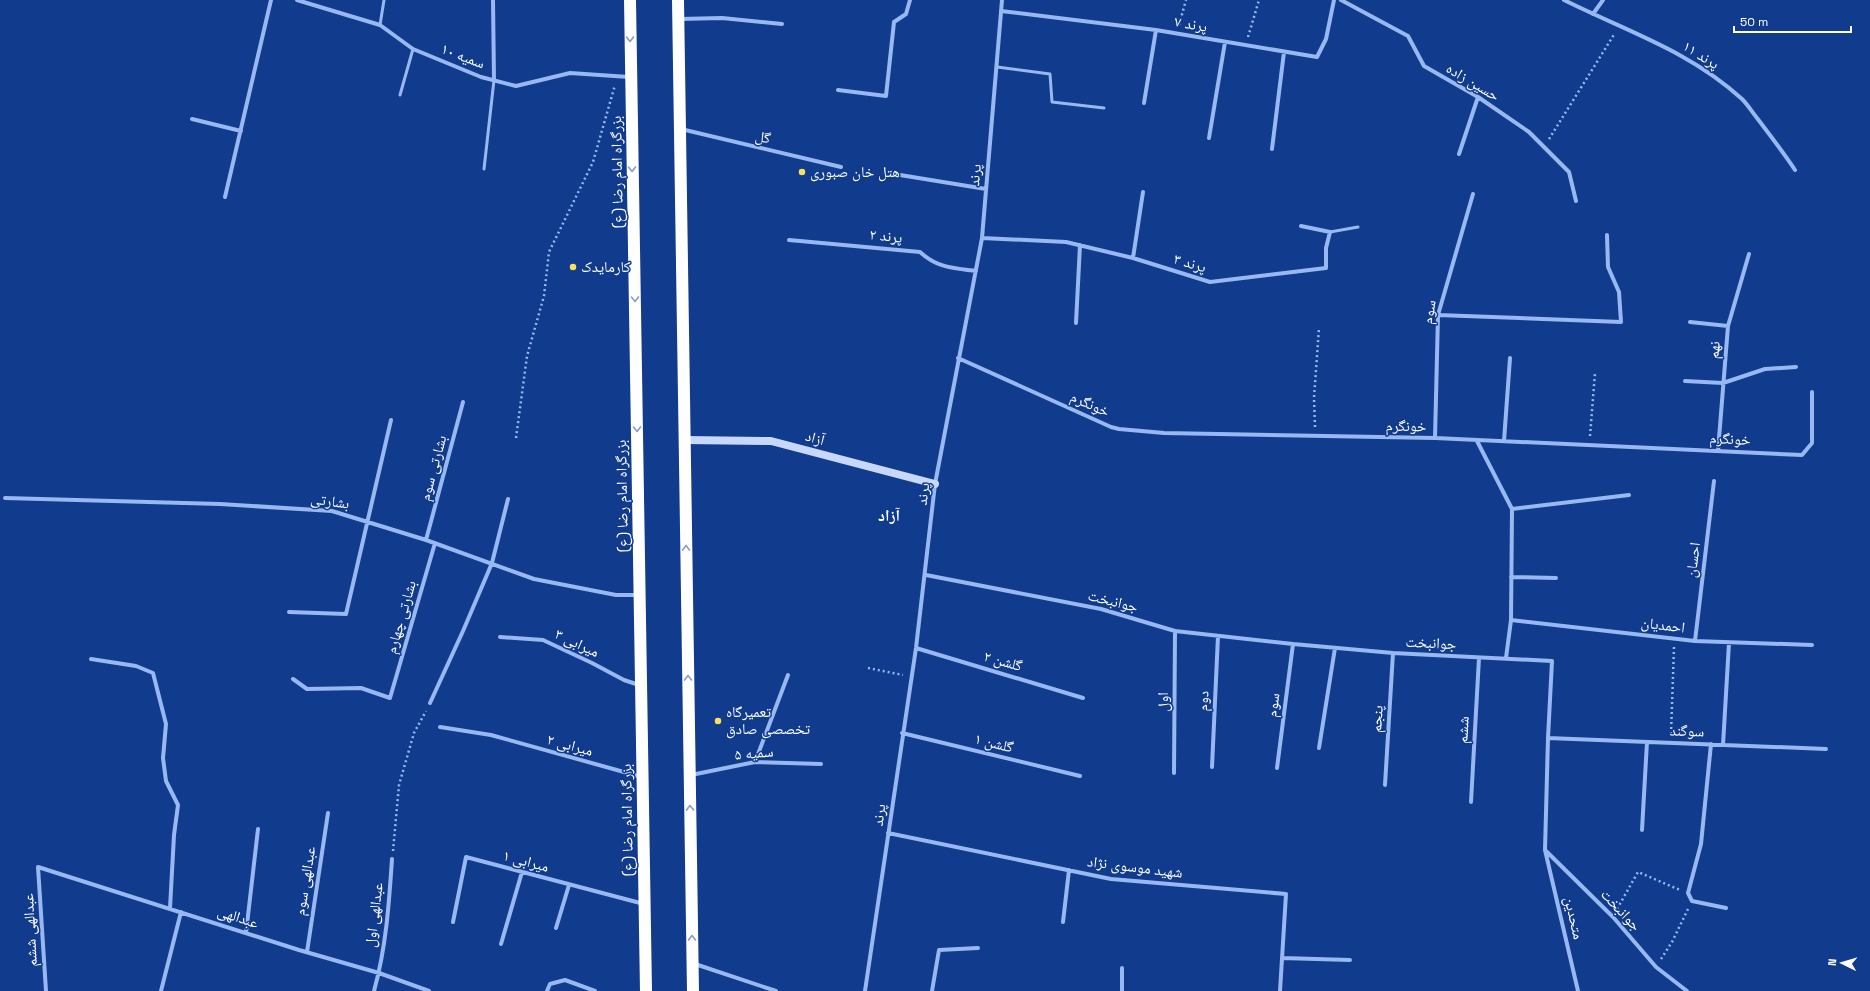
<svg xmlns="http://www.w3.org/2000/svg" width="1870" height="991" font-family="'Space Grotesk','Noto Naskh Arabic',sans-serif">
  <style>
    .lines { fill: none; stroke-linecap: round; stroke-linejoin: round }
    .path { stroke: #98b8f2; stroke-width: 2.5; stroke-dasharray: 2 3; stroke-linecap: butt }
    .lane { stroke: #98b8f2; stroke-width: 3 }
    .street { stroke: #98b8f2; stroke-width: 4 }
    .secondary { stroke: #c7d8fc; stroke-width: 8 }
    .highway { stroke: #fff; stroke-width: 12 }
    .oneway { stroke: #889dc6 }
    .poi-dot { fill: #ffdf59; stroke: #113b8c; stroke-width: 1.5 }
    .labels { text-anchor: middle; stroke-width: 3; stroke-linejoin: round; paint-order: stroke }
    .street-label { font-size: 15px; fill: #fff; stroke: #113b8c }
    .poi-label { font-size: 15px; fill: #fff; stroke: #113b8c; text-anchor: start }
    .neighbourhood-label { font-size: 16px; font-weight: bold; fill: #fff; stroke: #113b8c }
  </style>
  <rect width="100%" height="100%" fill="#113b8c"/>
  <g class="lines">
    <!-- path -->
    <path class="path" d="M1179,25L1186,0
      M1248,37L1259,0
      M1549,139L1615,33
      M1315,427L1314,398L1319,328
      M1590,436L1595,373
      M516,438L527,356L544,296L549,252L593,162L615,85
      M868,668L903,675
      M1671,734L1674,647
      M393,851L399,785L414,733L426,711
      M1617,909L1638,872L1680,890
      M1661,959L1672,942L1688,909"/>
    <!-- lane -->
    <path class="lane" d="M380,25L384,0
      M997,67L1050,74L1052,102L1104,108
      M400,95L413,49
      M484,169L494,80
      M1330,232L1358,227"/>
    <!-- street -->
    <path class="street" d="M297,0L380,25L413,49L481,77L516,86L570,73L629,77
      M493,0L494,80
      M1341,0L1408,36L1424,66L1478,97L1529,132L1569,172L1576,201
      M1564,0C1626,31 1690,51 1742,99C1748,105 1752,112 1757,118C1770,135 1783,152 1795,170
      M1001,11L1156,30L1317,57L1326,39L1334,0
      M1593,14L1603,0
      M680,19L722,18L782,24
      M838,90L886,96L894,22L906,14L910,0
      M1144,103L1156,30
      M192,119L241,131
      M681,129L841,167
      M1209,138L1225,42
      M1272,149L1284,52
      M1459,154L1478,97
      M900,175L986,189
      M225,197L271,0
      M982,238L1066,242L1133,258L1210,282L1326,268V248L1330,232L1301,226
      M789,240L920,252C937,268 954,268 976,271
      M1133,258L1143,192
      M1438,315L1621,322L1619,292L1608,267L1607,235
      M1690,322L1728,326
      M1076,323L1080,245
      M958,358L1111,427L1119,429L1164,433L1435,438L1802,455L1812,443V392
      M1685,381L1723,383L1765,369L1796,367
      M1435,438L1438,315L1473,194
      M1477,441L1512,509L1511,620L1506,658
      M1504,441L1510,358
      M1718,451L1728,326L1749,254
      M5,498L220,504L332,511L426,540L534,579L616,595H639
      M1512,509L1629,495
      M426,540L463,402
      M926,575L1101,609L1175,631L1293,644L1393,653L1552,661L1548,738L1545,850L1578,991
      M1511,577L1556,578
      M289,612L346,614L391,420
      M1511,620L1695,641L1812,645
      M500,637L543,640L592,663L624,680L639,685
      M1695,641L1714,481
      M916,648L1083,698
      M91,659L136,666L153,673L166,724L163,758L166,781L178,805L174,835L170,908
      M293,679L307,689L361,688L390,698L435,543
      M430,703L463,631L492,563L508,499
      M440,727L491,735L642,777
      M902,733L1080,776
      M1548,738L1826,749
      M1711,744L1701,844L1688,893L1692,901L1726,908
      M1723,745L1729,643
      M1319,748L1335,648
      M755,762L788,675
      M1212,767L1218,636
      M1277,768L1293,644
      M1174,773L1175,631
      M691,775L755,762L821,764
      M1385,785L1393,653
      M1471,802L1479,658
      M1642,830L1647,742
      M888,833L1111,879L1286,894L1280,991
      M1546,851L1613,917L1656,967L1687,991
      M453,922L466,857L644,904
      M1063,922L1069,870
      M556,928L569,885
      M246,933L258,829
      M501,944L522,872
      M307,952L328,813
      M1282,958L1350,960
      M695,964L776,991
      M46,991L38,867L299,950L379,973L429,991
      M161,991L181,912
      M374,991C386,948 389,904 392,859
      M547,991L550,984L565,980L595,991
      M865,991L916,648L935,484L982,238L1002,0
      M932,991L939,950L978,948
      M1122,991V968"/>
    <!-- secondary -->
    <path class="secondary" d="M685,440L771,441L935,484"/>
    <!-- highway -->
    <path class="highway" d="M630,0L646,991
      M678,0L693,991"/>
  </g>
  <!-- one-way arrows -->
  <defs><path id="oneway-chevron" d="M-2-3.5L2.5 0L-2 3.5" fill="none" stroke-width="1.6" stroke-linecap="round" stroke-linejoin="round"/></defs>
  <g class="oneway">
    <use href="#oneway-chevron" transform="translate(630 39) rotate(89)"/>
    <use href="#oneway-chevron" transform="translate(632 169) rotate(89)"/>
    <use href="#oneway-chevron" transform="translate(635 299) rotate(89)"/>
    <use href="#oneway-chevron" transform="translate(637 429) rotate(89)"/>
    <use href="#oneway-chevron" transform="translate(686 548) rotate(-91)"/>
    <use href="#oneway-chevron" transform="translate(688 678) rotate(-91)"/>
    <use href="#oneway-chevron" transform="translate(690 808) rotate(-91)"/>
    <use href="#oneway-chevron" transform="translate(692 938) rotate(-91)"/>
  </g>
  <!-- markers -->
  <g class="poi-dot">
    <circle cx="802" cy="172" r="4"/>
    <circle cx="573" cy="267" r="4"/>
    <circle cx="718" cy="721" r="4"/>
  </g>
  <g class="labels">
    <!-- street labels -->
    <g class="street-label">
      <text transform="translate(1191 24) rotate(10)" y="5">پرند ۷</text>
      <text transform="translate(1701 55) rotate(32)" y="5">پرند ۱۱</text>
      <text transform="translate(463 56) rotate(21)" y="5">سمیه ۱۰</text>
      <text transform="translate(1473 82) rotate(31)" y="5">حسین زاده</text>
      <text transform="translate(763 137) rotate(13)" y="5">گل</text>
      <text transform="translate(617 172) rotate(-91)" y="5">بزرگراه امام رضا (ع)</text>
      <text transform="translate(975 175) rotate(-85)" y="5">پرند</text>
      <text transform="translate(886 236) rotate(6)" y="5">پرند ۲</text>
      <text transform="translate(1190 263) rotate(17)" y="5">پرند ۳</text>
      <text transform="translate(1429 312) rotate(-81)" y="5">سوم</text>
      <text transform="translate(1714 350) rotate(-85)" y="5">نهم</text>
      <text transform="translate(1090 404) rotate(24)" y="5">خونگرم</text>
      <text transform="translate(1406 426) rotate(1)" y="5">خونگرم</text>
      <text transform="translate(815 438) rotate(15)" y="5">آزاد</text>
      <text transform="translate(1730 439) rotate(3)" y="5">خونگرم</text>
      <text transform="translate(433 468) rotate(-75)" y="5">بشارتی سوم</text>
      <text transform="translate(923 494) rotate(-83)" y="5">پرند</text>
      <text transform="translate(622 496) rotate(-91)" y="5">بزرگراه امام رضا (ع)</text>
      <text transform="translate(330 501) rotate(8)" y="5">بشارتی</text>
      <text transform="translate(1693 560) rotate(-83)" y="5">احسان</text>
      <text transform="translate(1113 601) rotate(14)" y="5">جوانبخت</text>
      <text transform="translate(401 617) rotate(-74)" y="5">بشارتی چهارم</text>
      <text transform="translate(1663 625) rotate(7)" y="5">احمدیان</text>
      <text transform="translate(577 643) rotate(25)" y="5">میرابی ۳</text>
      <text transform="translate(1431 643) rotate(3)" y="5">جوانبخت</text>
      <text transform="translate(1003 661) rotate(16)" y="5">گلشن ۲</text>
      <text transform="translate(1203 701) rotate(-87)" y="5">دوم</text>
      <text transform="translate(1163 702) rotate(-90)" y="5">اول</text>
      <text transform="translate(1273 705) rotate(-83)" y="5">سوم</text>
      <text transform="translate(1377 719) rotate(-86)" y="5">پنجم</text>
      <text transform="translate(1463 730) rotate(-87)" y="5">ششم</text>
      <text transform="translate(1687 731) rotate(2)" y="5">سوگند</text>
      <text transform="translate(994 743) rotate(14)" y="5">گلشن ۱</text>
      <text transform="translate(570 745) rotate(15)" y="5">میرابی ۲</text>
      <text transform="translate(754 753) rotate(-5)" y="5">سمیه ۵</text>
      <text transform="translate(879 815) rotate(-82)" y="5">پرند</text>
      <text transform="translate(627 820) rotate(-91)" y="5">بزرگراه امام رضا (ع)</text>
      <text transform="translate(526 861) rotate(15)" y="5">میرابی ۱</text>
      <text transform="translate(1135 867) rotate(7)" y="5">شهید موسوی نژاد</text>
      <text transform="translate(305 881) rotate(-81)" y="5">عبدالهی سوم</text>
      <text transform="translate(1621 910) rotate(47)" y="5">جوانبخت</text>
      <text transform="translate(374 915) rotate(-83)" y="5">عبدالهی اول</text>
      <text transform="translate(238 917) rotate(18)" y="5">عبدالهی</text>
      <text transform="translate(1574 918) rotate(77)" y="5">متحدین</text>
      <text transform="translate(30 930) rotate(-93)" y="5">عبدالهی ششم</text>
    </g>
    <!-- poi labels -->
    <g class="poi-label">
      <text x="810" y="177">هتل خان صبوری</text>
      <text x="581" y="272">کارمایدک</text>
      <text x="726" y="717">تعمیرگاه<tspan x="726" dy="17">تخصصی صادق</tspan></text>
    </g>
    <!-- neighbourhood labels -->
    <g class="neighbourhood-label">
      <text x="889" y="521">آزاد</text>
    </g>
  </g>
  <!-- north arrow -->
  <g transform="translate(1842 963) rotate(275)" stroke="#113b8c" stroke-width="3" paint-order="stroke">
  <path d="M0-3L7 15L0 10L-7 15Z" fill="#ffffff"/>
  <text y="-6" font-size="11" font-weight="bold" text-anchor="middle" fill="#ffffff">N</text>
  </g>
  <!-- scale -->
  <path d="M1734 26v6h117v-6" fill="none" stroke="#ffffff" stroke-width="2"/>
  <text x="1740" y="26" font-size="12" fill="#ffffff" stroke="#113b8c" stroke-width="3" paint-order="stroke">50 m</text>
</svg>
